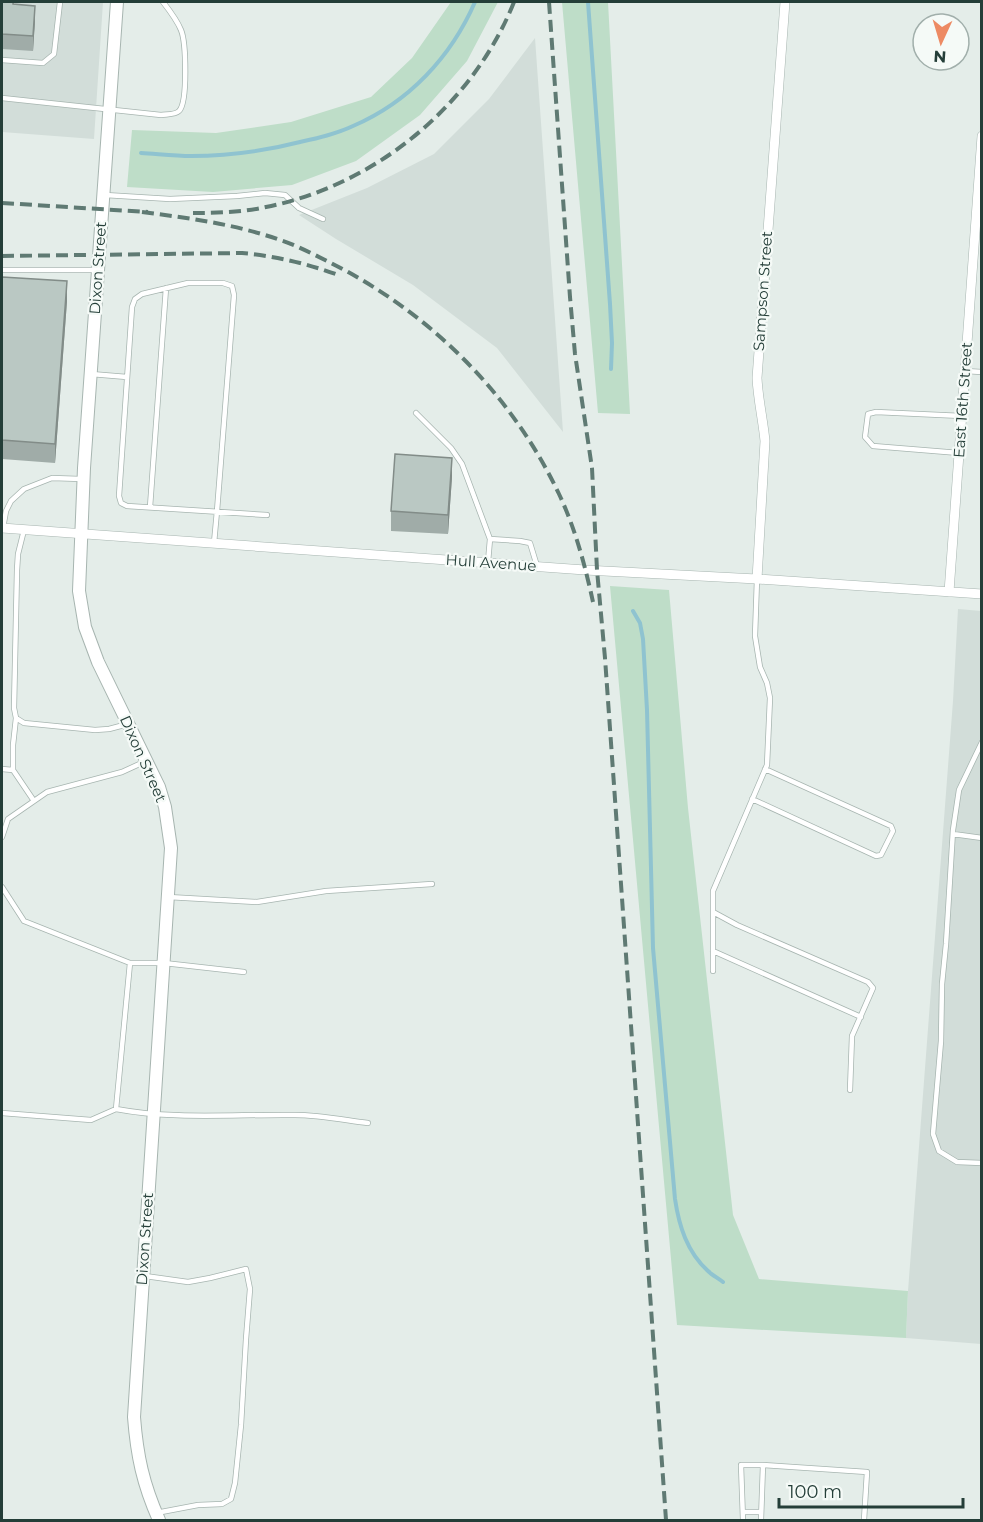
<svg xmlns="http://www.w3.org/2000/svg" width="983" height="1522" font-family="Montserrat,sans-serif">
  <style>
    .built { fill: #d2ddd9 }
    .green { fill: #beddc8 }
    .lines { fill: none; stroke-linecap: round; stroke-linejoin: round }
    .stream { stroke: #8fc3d0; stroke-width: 4 }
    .service-casing { stroke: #a7b5b0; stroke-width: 6 }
    .minor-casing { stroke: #a7b5b0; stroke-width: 10 }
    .tertiary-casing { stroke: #a7b5b0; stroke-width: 14 }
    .service { stroke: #fff; stroke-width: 4.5 }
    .minor { stroke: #fff; stroke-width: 9 }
    .tertiary { stroke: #fff; stroke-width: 12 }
    .rail { stroke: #5f7a73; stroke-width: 4; stroke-dasharray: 12 6; stroke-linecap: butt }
    .wall { fill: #a0aca8 }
    .shaded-wall { fill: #828c88 }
    .building { fill: #bac8c3; stroke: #828c88; stroke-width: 1.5 }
    .labels { text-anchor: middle; stroke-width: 4.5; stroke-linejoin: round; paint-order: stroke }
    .street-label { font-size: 15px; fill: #243e38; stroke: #f5faf7 }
  </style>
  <rect width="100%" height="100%" fill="#e4ede9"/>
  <!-- built -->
  <path class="built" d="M2,2H103L94,139L2,132Z
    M535,38L563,432L497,348L413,285L336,239L299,215L367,188L434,154L489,99Z
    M958,609L981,611V1344L906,1338L908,1291L953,701Z"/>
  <!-- green -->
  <path class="green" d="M451,2H498L467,61L420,115L356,161L292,185L213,192L127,187L132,130L216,133L291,122L371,97L412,58Z
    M562,2H608L630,414L598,413Z
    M610,586L669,590L688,808L733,1215L759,1279L908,1291L906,1338L677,1325Z"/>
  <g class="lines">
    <!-- stream -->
    <path class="stream" d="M588,2L610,304L612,343L611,369
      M141,153C158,154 175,156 191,156C228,156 265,151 300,142C318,138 336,134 353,126C409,102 451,57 475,2
      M633,611L640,623L643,639L647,710L653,948L675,1199C679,1226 687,1252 708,1271C712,1275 718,1278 723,1282"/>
    <!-- service casing -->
    <g class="service-casing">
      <path id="service" d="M2,60L43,63L54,54L60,2
        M2,98L161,115C167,114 175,115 179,111C188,102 186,42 181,30C177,20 170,11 163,2
        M105,195L170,199L237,196L265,193L285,195L299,208L323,219
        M2,270H95
        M965,371L982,372
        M91,374L127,377
        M416,413L451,448L462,464L490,539
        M959,453L873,446L865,437L868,414L876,412L962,416
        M150,507L166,288
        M3,528L6,511L11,501L24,489L52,478L81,479
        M24,530L18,554L17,570L14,708L16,718L24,723L95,730L109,729L128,724
        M214,543L217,511L234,295L232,286L223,283H188L142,294L135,299L132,307L119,496L121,503L127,506L267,515
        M488,562L490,539L520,541L530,543L537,566
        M757,579L755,636L760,667L767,683L770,698L767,765L713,891V912L737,925L868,982L873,988L852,1036L850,1090
        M16,718L13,745V770L34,801
        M982,742L959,790L953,830L946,944L942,984L941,1041L933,1134L939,1151L957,1162L982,1163
        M2,769L13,770
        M752,799L876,856L881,855L893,831L891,826L765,769
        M953,834L982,838
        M2,837L8,819L47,792L122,772L146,761
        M2,887L24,921L130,963L116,1109L91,1120L2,1113
        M168,897L257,902L326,891L432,884
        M713,912V971
        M713,951L861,1017
        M130,963H164L244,972
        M116,1109C174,1120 236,1114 295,1115C319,1115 344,1120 368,1123
        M145,1276L188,1282L210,1278L246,1269L250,1289L246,1339L241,1425L235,1483L231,1499L222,1504L198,1505L156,1513
        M743,1512H761
        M743,1520L741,1465H763
        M761,1520L763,1465L867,1472L864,1520"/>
    </g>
    <!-- minor casing -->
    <g class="minor-casing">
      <path id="minor" d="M2,528L585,570L757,579L982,594
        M757,579L765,441C763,420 758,399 757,378L785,2
        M949,592L982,136"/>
    </g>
    <!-- tertiary casing -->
    <g class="tertiary-casing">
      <path id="tertiary" d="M117,2L84,468L79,591L85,627L98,662L159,787L165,807L171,848L134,1417C137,1456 143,1484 159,1520"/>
    </g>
    <!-- service -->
    <use href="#service" class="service"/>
    <!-- minor -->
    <use href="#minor" class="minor"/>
    <!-- tertiary -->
    <use href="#tertiary" class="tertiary"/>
    <!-- rail -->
    <path class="rail" d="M549,2L570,297L575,354L592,468L597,570L605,658L666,1520
      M2,203L148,212
      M142,212C188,218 235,224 280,240C296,245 313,254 329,262C429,312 511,393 559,494C575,528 585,565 593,602
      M193,213C217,213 243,212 266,207C376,185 473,105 514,2
      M2,256L242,253C276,256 309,264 341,276"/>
  </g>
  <!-- wall -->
  <path class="wall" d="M2,2H14V4L35,20L33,51L2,49Z
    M2,277L67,301L55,463L2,459Z
    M452,477L448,534L391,531V511Z"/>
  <!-- shaded-wall -->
  <path class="shaded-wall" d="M35,6V20L33,51V36Z
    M67,281V301L55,463V444Z
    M452,458V477L448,534V515Z"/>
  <!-- building -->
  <path class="building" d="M2,2H13V4L35,6L33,36L2,34Z
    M2,277L67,281L55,444L2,440Z
    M395,454L452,458L448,515L391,511Z"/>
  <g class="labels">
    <!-- street labels -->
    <g class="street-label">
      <text transform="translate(98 268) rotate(-86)" y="5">Dixon Street</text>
      <text transform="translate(763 291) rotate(-86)" y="5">Sampson Street</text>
      <text transform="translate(963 400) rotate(-86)" y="5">East 16th Street</text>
      <text transform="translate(491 563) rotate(4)" y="5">Hull Avenue</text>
      <text transform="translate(143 759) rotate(66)" y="5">Dixon Street</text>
      <text transform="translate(145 1239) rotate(-86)" y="5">Dixon Street</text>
    </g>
  </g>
  <!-- border -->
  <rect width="983" height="1522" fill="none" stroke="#243e38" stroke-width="6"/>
  <!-- north arrow -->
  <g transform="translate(941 42) rotate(184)"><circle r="28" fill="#f5faf7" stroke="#a1afab" stroke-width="1.5"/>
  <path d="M0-4.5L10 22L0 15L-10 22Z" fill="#ed8a63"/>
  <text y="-9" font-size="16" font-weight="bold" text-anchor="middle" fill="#243e38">N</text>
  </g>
  <!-- scale -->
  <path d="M779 1498v9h184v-9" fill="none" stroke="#243e38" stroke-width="3"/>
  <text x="788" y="1498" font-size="18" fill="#243e38" stroke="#f5faf7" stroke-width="4.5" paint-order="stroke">100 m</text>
</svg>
